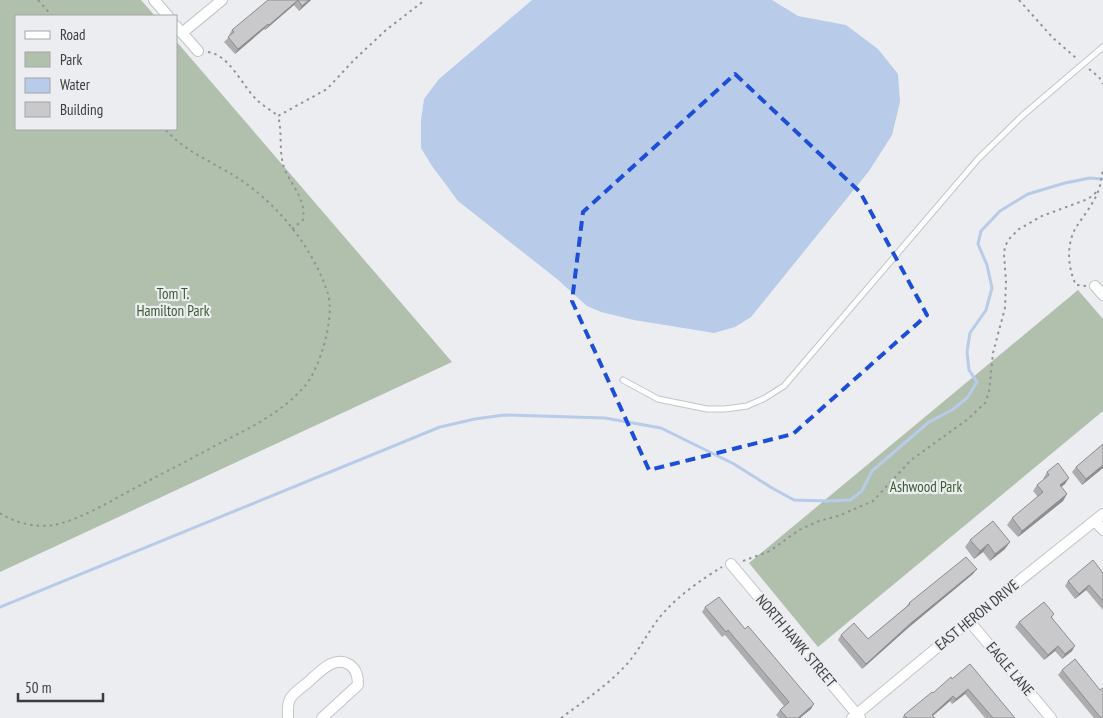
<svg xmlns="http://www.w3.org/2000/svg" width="1103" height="718" font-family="'PT Sans Narrow',sans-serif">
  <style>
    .green { fill: #b1bfad }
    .water { fill: #b8cbe9 }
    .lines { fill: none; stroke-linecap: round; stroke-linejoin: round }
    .stream { stroke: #b8cbe9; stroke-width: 3 }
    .lane-casing { stroke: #c3c5c7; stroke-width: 7 }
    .street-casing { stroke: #c3c5c7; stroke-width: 12 }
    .path { stroke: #929395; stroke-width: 2; stroke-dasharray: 2.5 4; stroke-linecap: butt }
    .lane { stroke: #fff; stroke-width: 5 }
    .street { stroke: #fff; stroke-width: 10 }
    .wall { fill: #adacaf }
    .shaded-wall { fill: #8d8c8e }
    .building { fill: #c9c8cb; stroke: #8d8c8e }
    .marked { fill: none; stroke: #1d4ed8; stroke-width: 4; stroke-dasharray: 10 6; stroke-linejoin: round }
    .labels { text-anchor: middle; stroke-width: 4.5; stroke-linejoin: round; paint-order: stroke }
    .park-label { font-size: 15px; fill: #3a5b2f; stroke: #ebedf0 }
    .street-label { font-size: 15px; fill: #3b3c3d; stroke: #ebedf0 }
  </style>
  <rect width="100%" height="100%" fill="#ebedf0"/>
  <!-- green -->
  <path class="green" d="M0,0H141L155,16H16V129H176V41L452,362L0,572Z
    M1078,290L1103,319V411L818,647L749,563Z"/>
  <!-- water -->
  <path class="water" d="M532,0H772L798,16L846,25L878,49L898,74L900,102L892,135L869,171L751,317L735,327L714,333L634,320L601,312L587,306L557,279L458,201L432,166L421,148V120L424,99L439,79Z"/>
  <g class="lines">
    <!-- stream -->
    <path class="stream" d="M0,607L440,427L475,419L504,415L605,418L661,428L734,464L772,488L794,500L829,501L850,500L862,491L872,471L929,422L952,410L967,398L977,382L969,370L967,352L970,333L986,310L992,288L987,265L978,244L981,231L1000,211L1028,194L1065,183L1090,178L1103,179"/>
    <!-- lane casing -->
    <g class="lane-casing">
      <path id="lane" d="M623,380L658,399L707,409H725L747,406L765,398L784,386L978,159L1022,116L1103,47"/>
    </g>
    <!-- street casing -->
    <g class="street-casing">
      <path id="street" d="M154,0L168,16
        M176,26L198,51
        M182,33L222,0
        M1095,286L1103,295
        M1095,521L1103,530
        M731,564L860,718
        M969,621L1051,718
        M288,718C288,711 287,705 290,699C293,693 302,687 307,683C319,673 334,654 350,665C357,670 358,677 358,685L322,718
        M852,718L969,621L1103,514"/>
    </g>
    <!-- path -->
    <path class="path" d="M38,0L52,16
      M1019,0L1053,38L1076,58
      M208,52C230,55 242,86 257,100C263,106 271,110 278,116
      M1089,69L1099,77L1103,84
      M292,229L303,220C306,199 293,188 285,170C278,154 283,134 278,116L327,89L354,60L386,30L425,0
      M1086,286L1076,285C1068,268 1066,247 1075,229C1083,216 1094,204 1099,189C1101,183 1101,177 1103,170
      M0,513C14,523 37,528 54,525C86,518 120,495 150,480C173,468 197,456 220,443C250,428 281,413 304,387C320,369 335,318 328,294C313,247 276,201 233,175C210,161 183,150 165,129
      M743,561L770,551L799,530L819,521L838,516L873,501L911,460L968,419L985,403L989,392L993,353L1005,308L1006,282L1004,254L1005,246L1010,238L1019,229L1042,216L1088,199L1099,190
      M561,718C584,701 608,685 627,664C642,647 651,625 667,609C681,594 705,577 722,567"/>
    <!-- lane -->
    <use href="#lane" class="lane"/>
    <!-- street -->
    <use href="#street" class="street"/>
  </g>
  <!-- wall -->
  <path class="wall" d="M268,0H311L299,11L294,5L265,30L264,29L235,54L224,42L230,36L229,35L232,30Z
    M1103,444V468L1082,485L1072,472L1076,467Z
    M1047,472L1065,484L1061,487L1067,494L1063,501L1018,537L1007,525L1012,518L1038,497L1033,491L1037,485L1044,480L1043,479Z
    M970,540L1005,549L990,561L983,552L974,559L965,547Z
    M1103,573V610L1086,590L1075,599L1065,586L1068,581Z
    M973,574L908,628L862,669L838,640L841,635L868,639L906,607L909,603Z
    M705,607L811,709L800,718H779L776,715L780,710L784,706L725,635L722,637L702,612Z
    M1054,614L1052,617L1072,651L1062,659L1055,651L1044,660L1015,627L1019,622Z
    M1062,670L1103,718H1094L1058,675Z
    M952,679L1015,718H985L965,694L952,704L950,701L933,716L935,718H902L904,715L933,693Z"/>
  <!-- shaded-wall -->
  <path class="shaded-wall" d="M298,0L294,5L265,30L269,25Z
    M309,0H311L299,11L302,6Z
    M268,24L264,29L235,54L238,49Z
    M1103,465V468L1082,485L1086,479Z
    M1069,478L1065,484L1056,491L1060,485Z
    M1067,494L1063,501L1018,537L1022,531Z
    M1010,542L1005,549L990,561L995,554Z
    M988,544L983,552L974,559L980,551Z
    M977,569L973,574L908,628L862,669L866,664L911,623Z
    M1089,585L1086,590L1075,599L1079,594Z
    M1058,646L1055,651L1044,660L1048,655Z
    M1075,646L1072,651L1062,659L1065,654Z
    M968,689L965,694L952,704L956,699Z
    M953,696L950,701L930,718L932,715Z
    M814,704L811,709L800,718H798Z"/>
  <!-- building -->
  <path class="building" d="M268,0H309L302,6L298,0L269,25L268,24L238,49L228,37L234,32L232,30Z
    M1103,444V465L1086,479L1076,467Z
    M1058,463L1069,478L1060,485L1067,494L1022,531L1012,518L1043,492L1037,485L1049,475L1047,472Z
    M993,521L1010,542L995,554L988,544L980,551L970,540Z
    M966,557L977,569L911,623L866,664L841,635L854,623L868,639L910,604L909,603Z
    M1093,560L1103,573V601L1089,585L1079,594L1068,581Z
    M719,597L745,629L748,626L814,704L798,718H787L780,710L789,702L728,630L726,632L705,607Z
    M1044,602L1054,614L1051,617L1075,646L1065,654L1058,646L1048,655L1019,622Z
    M1075,659L1100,690L1103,688V718H1101L1062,670Z
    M970,664L1015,718H993L968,689L956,699L953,696L932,715L935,718H907L904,715L932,692L933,693L951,677L952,679Z"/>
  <!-- marked area -->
  <path class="marked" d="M735,74L860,192L927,315L793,434L649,470L572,301L583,212Z"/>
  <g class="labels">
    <!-- park labels -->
    <g class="park-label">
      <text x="173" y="299">Tom T.<tspan x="173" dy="17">Hamilton Park</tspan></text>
      <text x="926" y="492">Ashwood Park</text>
    </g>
    <!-- street labels -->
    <g class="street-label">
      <text transform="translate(977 615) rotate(-39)" y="5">EAST HERON DRIVE</text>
      <text transform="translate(796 641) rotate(50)" y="5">NORTH HAWK STREET</text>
      <text transform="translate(1010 669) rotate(50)" y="5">EAGLE LANE</text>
    </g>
  </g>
  <!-- legend -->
  <rect x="15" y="15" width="162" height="115" fill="#ebedf0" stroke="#a5a6a8"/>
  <rect x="25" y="31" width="25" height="8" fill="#ffffff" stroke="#a5a6a8"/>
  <text x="60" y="40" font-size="15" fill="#3b3c3d">Road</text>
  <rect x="25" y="52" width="25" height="15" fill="#b1bfad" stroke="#a5a6a8"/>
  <text x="60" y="65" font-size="15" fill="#3b3c3d">Park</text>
  <rect x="25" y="78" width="25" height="15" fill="#b8cbe9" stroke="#a5a6a8"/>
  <text x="60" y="90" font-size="15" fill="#3b3c3d">Water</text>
  <rect x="25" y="102" width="25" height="15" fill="#c9c8cb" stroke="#a5a6a8"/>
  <text x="60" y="115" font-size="15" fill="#3b3c3d">Building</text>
  <!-- scale -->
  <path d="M18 693v8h85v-8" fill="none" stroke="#3b3c3d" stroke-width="2.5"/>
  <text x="25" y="693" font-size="15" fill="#3b3c3d" stroke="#ebedf0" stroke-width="4" paint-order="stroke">50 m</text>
</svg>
